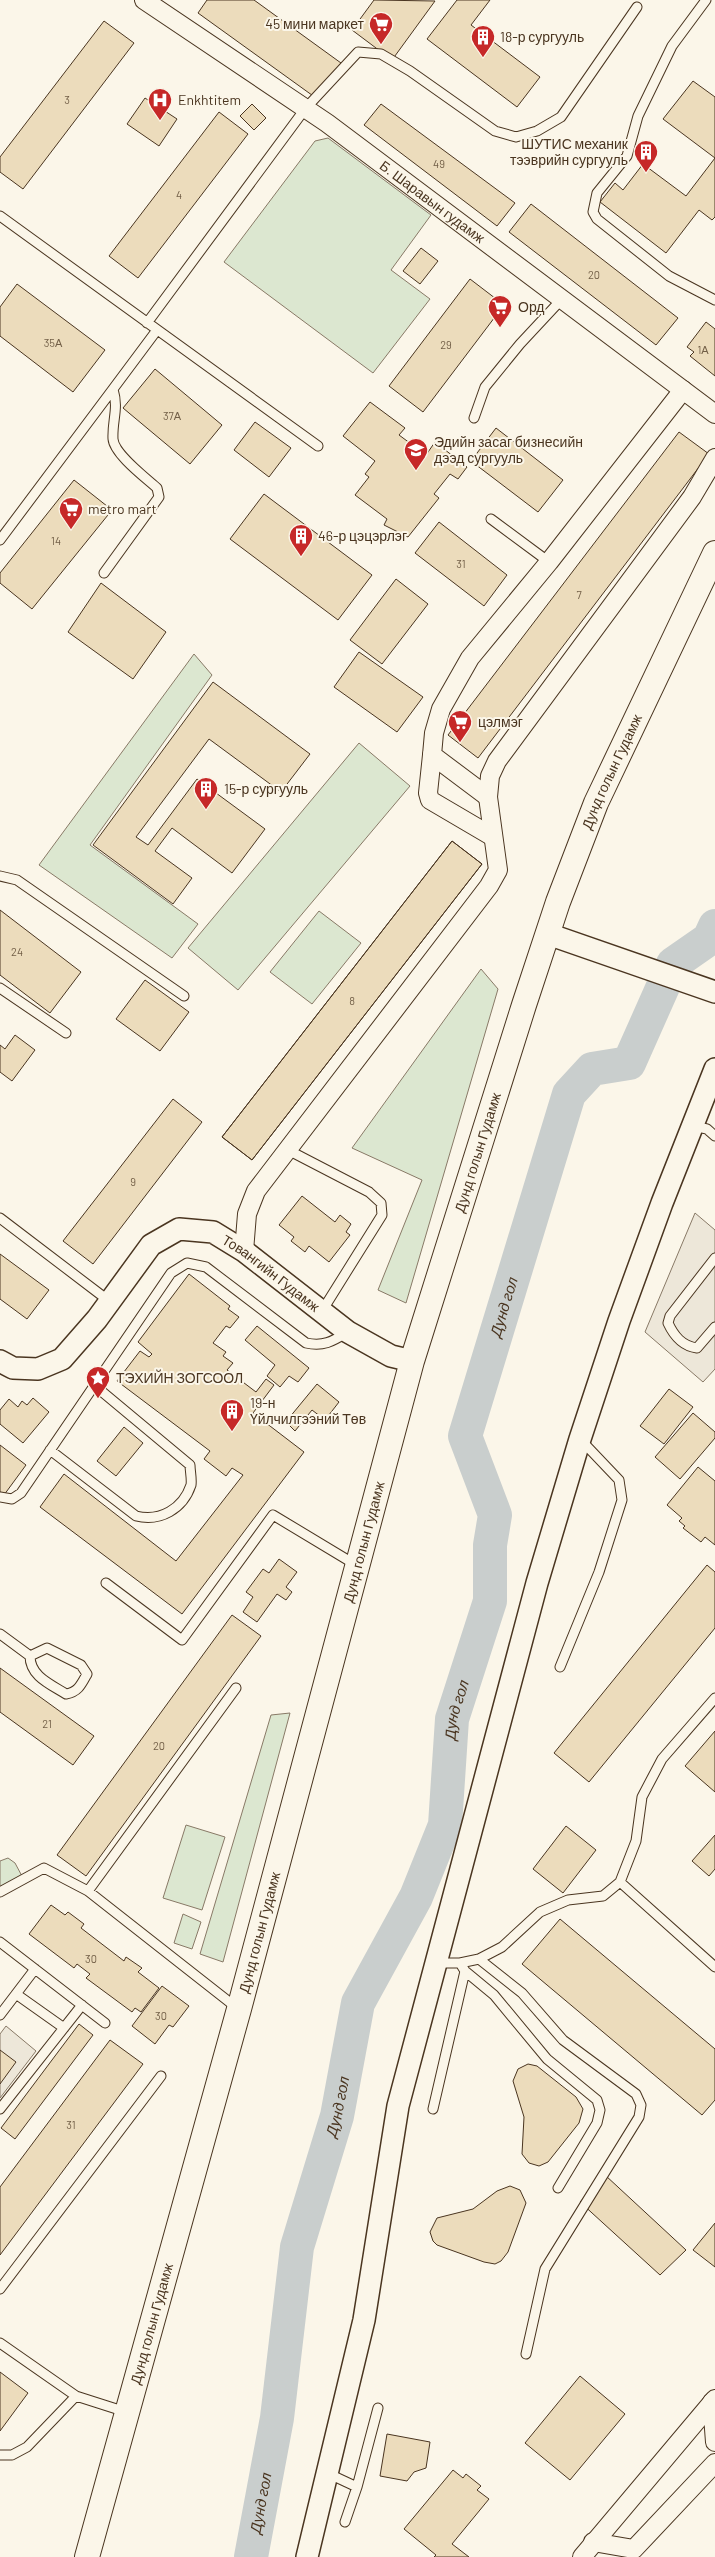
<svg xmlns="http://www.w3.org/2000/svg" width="715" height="2557" font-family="Barlow,sans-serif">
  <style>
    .green { fill: #dce7d0; stroke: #887966 }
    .parking { fill: #ede7d9; stroke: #887966 }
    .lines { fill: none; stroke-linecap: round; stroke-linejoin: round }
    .river { stroke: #c9cecd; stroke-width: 34 }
    .building { fill: #ecdcbc; stroke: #4a3520 }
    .service-casing { stroke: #4a3520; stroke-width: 11 }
    .minor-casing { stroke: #4a3520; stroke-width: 20 }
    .tertiary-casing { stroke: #4a3520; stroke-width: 24 }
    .secondary-casing { stroke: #4a3520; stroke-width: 26 }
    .service { stroke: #fbf6e9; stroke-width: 9 }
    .minor { stroke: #fbf6e9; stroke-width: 18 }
    .tertiary { stroke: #fbf6e9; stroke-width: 21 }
    .secondary { stroke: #fbf6e9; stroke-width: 24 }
    .labels { text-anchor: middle; stroke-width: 4; stroke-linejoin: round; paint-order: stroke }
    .number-label { font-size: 11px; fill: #725f47 }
    .poi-label { font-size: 14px; fill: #4a3520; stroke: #fbf6e9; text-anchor: start }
    .street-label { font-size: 14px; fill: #4a3520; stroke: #fbf6e9 }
    .water-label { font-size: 15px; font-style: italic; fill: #4a3520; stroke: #fbf6e9 }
  </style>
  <rect width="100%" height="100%" fill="#fbf6e9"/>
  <!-- green -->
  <path class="green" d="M328,138L431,215L391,270L430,299L373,373L224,262L315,141Z
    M194,654L212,675L90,845L198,924L172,958L39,865Z
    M359,743L410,786L238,990L188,948Z
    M319,911L361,943L312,1004L270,972Z
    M481,969L498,989L406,1303L378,1290L422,1180L352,1148Z
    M290,1713L223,1962L200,1954L271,1715Z
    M186,1825L225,1837L202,1910L163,1898Z
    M8,1858L15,1863L23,1878L0,1887V1861Z
    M183,1914L201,1922L192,1949L174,1943Z"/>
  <!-- parking -->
  <path class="parking" d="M695,1213L715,1230V1369L703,1382L645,1332Z
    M6,2026L36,2051L0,2098V2034Z"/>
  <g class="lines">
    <!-- river -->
    <path class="river" id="s1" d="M251,2557L277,2418L297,2247L337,2116L358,2003L416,1897L445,1825L452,1719L490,1601V1545L495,1515L465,1436L569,1094L592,1069L629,1063L673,964L709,939L715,926"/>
  </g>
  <!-- building -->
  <path class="building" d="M207,0H254L341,63L316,98L198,13Z
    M374,0L435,1L392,60L352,30Z
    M457,0H490L471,25L540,77L517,107L427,39Z
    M104,21L134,43L23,189L0,172V157Z
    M693,81L715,97V217L712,220L699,210L666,253L600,202L615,183L623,190L643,164L686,196L715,158L663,119Z
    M145,98L177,119L159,146L127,124Z
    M252,104L266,118L254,130L240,116Z
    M381,104L515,203L497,226L364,125Z
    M219,112L248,134L138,278L109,256Z
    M531,204L678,318L656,345L509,232Z
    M421,248L438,261L420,284L403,271Z
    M470,279L504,305L423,412L389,386Z
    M17,284L105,350L73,392L0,336V307Z
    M706,322L715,329V376L690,356L694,352L687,347Z
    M155,369L222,425L190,464L123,408Z
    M370,402L405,428L399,435L426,455L435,442L467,467L458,479L450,474L434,494L439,498L408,537L384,525L387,519L355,495L369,477L365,474L375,461L343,436Z
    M255,422L291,448L269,477L234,450Z
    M496,428L563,480L538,512L471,461Z
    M679,432L709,454L478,758L448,735Z
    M74,480L112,510L32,609L0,583V573Z
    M264,494L372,575L338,620L230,539Z
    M439,522L507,575L484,606L415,553Z
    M396,579L428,604L382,664L350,640Z
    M101,583L166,632L133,679L68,632Z
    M359,652L423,697L397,732L334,687Z
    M213,682L310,754L281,792L209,739L136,837L148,845L197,779L265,829L232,873L172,828L155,851L192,878L173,904L93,845Z
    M452,841L482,864L252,1160L222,1137Z
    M452,841L482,864L252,1160L222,1137Z
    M0,910L81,972L50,1013L0,975Z
    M145,980L189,1012L160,1051L116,1019Z
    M15,1035L35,1050L12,1081L0,1072V1045L5,1049Z
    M173,1099L202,1122L93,1264L63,1241Z
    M302,1196L335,1222L340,1215L351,1224L346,1232L350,1235L329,1262L309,1246L305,1252L291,1241L294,1237L279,1225Z
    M0,1254L49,1290L27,1319L0,1299Z
    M189,1274L230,1306L228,1309L239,1317L230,1328L226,1326L213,1343L226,1352L223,1356L233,1363L227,1370L256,1392L266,1379L274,1385L253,1413L304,1452L182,1614L40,1507L64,1474L176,1561L243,1475L232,1468L226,1476L204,1459L210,1451L117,1381L140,1351L149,1357L152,1354L138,1342Z
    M257,1326L309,1368L298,1382L289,1376L280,1387L267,1376L275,1365L245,1340Z
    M317,1384L339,1402L325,1420L312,1410L295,1431L289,1425L292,1421L289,1418Z
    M669,1389L693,1407L664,1444L640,1426Z
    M33,1398L49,1412L23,1443L0,1424V1410L9,1399L18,1407L22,1401L27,1405Z
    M693,1413L715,1432V1438L680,1479L655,1457Z
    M124,1427L143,1443L116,1476L97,1461Z
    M0,1445L26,1465L4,1495L0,1492Z
    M698,1467L715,1481V1545L705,1537L701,1542L683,1528L685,1526L679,1521L682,1518L667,1505Z
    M279,1559L297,1572L286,1587L292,1592L286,1600L277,1594L257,1622L243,1612L253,1597L246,1592L263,1569L269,1573Z
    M707,1565L715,1572V1628L589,1782L554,1753Z
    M232,1615L261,1636L86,1876L57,1855Z
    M0,1668L94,1736L73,1765L0,1712Z
    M715,1731V1792L685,1766Z
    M566,1826L596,1850L563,1893L533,1869Z
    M715,1835V1869L709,1876L692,1861Z
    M51,1905L65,1915L68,1912L84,1924L81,1928L124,1961L126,1957L142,1968L138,1972L159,1988L141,2012L135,2008L132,2012L86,1978L90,1974L77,1964L74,1968L29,1934Z
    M560,1919L715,2049V2100L702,2115L522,1964Z
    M162,1986L189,2006L173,2027L169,2025L155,2044L132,2026Z
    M79,2024L93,2035L15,2139L1,2128Z
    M110,2040L143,2064L0,2255V2187Z
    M0,2050L16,2062L0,2084Z
    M528,2064L537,2066L576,2097L583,2109L579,2123L548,2162L539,2166L529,2163L522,2154L524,2117L513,2081L518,2069Z
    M605,2175L686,2250L660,2275L580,2202Z
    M510,2186L520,2190L526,2203L508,2252L501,2261L495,2264L484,2262L437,2245L433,2241L430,2232L437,2218L473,2209L497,2191Z
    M715,2223V2267L693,2250Z
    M0,2372L28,2393L0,2431Z
    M580,2376L625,2414L570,2480L525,2443Z
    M387,2434L430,2442L426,2468L414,2472L407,2481L380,2476Z
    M453,2470L463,2478L466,2474L481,2486L477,2490L489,2499L452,2544L469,2557H434L436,2555L404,2529Z"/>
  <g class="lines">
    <!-- service casing -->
    <g class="service-casing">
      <path id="service" d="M706,0L672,46L638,116L627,156L597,193L593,212L597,219L669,276L715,300
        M0,216L318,446
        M147,323L305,109L358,52L381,54L410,71L495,131L516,137L537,131L561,117L637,7
        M474,418L485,387L520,344L561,300
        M491,519L549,562
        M0,540L113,389
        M104,573L159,497L157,488C146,478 114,454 113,439C112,420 119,409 113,389L157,330
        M0,876L17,880L184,996
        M0,988L66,1033
        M693,1126L707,1129L715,1136
        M288,1150L369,1192L381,1203L382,1215L322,1311
        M0,1218L109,1301
        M715,1258L670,1316L668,1323C674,1336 682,1346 697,1348L715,1327
        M50,1450L136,1516C160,1522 183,1509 191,1485C192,1479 190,1471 190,1465L94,1385
        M0,1497L12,1499L21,1493L171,1273L187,1263L206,1267L306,1343C324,1347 333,1341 348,1332
        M106,1583L182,1640L273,1515L356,1565
        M0,1634L30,1656
        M47,1648L81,1665L87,1674C81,1685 78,1692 66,1694C50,1684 30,1676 30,1656Z
        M560,1667L599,1572L622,1500L619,1480L580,1439
        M715,1698L662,1759L642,1797L636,1841L620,1882L715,1967
        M88,1891L236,1688
        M0,1892L44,1868L88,1891L237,2008
        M0,1942L105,2023
        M479,1959L522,1993L563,2040L636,2094L641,2105L639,2117L545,2269L526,2354
        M437,1963H460L479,1959L502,1947L540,1912L568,1900L603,1896L620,1882
        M460,1963L465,1971L494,1995L547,2059L597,2100L600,2110L597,2123L558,2188
        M16,1994L64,2028
        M0,2015L35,1969
        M0,2109L82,2005
        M433,2109L465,1971
        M0,2289L161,2076
        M0,2343L76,2396L126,2412
        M0,2455H12L27,2447L76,2396
        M327,2473L357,2487L345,2522
        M357,2487L378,2408"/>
    </g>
    <!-- minor casing -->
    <g class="minor-casing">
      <g id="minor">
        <path id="s2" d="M144,0L327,123L715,414"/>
        <path d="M432,755L428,793L430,800L493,837"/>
        <path d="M488,797L432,755L434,733L441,709L470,658L549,562L683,390"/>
        <path d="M244,1251L247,1214L256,1191L489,886L498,870L488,797L490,776L497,761L692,497L715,458"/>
        <path d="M712,2402L715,2442"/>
        <path d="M593,2542L634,2549L715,2463"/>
        <path d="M582,2557L715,2399"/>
      </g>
    </g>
    <!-- tertiary casing -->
    <g class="tertiary-casing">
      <g id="tertiary">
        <path d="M548,934L715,992"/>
        <path id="s3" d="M0,1361L13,1368L38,1369L62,1359L97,1319L151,1245L179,1229L213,1232L244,1251L348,1332L391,1356L412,1361"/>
        <path d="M307,2557L364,2320L398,2106L537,1583L580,1439L619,1321L662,1203L715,1069"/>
      </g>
    </g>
    <!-- secondary casing -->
    <g class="secondary-casing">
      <g id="secondary">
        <path id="s4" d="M87,2557L239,2009L412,1361L524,1005L558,902L596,803L715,553"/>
      </g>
    </g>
    <!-- service -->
    <use href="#service" class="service"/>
    <!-- minor -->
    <use href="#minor" class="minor"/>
    <!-- tertiary -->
    <use href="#tertiary" class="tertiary"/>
    <!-- secondary -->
    <use href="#secondary" class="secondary"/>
  </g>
  <!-- icons -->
  <defs>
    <g id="supermarket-pin" transform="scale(1.25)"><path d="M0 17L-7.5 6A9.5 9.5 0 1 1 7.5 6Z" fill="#c62828" stroke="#fbf6e9"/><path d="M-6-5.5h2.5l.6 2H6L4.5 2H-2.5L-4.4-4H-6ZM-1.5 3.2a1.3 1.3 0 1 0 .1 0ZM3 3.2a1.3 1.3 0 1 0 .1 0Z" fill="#fff"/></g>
    <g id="building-pin" transform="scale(1.25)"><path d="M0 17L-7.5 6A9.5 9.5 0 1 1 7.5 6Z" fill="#c62828" stroke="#fbf6e9"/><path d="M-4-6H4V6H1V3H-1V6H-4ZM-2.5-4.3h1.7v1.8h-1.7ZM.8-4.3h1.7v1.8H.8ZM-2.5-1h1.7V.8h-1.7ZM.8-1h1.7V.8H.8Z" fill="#fff"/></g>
    <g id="hospital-pin" transform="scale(1.25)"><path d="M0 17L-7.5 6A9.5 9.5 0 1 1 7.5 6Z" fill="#c62828" stroke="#fbf6e9"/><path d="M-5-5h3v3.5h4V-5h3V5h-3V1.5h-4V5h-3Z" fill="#fff"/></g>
    <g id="university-pin" transform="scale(1.25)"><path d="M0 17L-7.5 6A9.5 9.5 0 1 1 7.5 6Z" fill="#c62828" stroke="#fbf6e9"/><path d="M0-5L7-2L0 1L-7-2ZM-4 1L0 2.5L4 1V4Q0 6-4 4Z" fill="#fff"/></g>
    <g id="sight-pin" transform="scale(1.25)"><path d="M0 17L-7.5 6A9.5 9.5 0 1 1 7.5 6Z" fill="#c62828" stroke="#fbf6e9"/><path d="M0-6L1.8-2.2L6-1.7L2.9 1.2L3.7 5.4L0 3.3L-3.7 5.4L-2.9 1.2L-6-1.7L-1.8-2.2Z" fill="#fff"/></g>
  </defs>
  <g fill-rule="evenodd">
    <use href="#supermarket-pin" x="381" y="24"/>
    <use href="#building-pin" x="483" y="37"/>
    <use href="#hospital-pin" x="160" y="100"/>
    <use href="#building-pin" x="646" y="152"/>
    <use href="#supermarket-pin" x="500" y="307"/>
    <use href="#university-pin" x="416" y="450"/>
    <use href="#supermarket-pin" x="71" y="509"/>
    <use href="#building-pin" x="301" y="536"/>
    <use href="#supermarket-pin" x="460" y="722"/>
    <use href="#building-pin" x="206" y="789"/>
    <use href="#sight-pin" x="98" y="1378"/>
    <use href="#building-pin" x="232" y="1411"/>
  </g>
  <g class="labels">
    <!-- number labels -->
    <g class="number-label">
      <text x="67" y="104">3</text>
      <text x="439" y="168">49</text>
      <text x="179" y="199">4</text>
      <text x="594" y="279">20</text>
      <text x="53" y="347">35А</text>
      <text x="446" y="349">29</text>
      <text x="703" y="354">1А</text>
      <text x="172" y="420">37А</text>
      <text x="56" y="545">14</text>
      <text x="461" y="568">31</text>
      <text x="579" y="599">7</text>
      <text x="17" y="956">24</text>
      <text x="352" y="1005">8</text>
      <text x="133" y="1186">9</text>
      <text x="47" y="1728">21</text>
      <text x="159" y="1750">20</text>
      <text x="91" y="1963">30</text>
      <text x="161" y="2020">30</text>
      <text x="71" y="2129">31</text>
    </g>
    <!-- poi labels -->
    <g class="poi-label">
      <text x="364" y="29" text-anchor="end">45 мини маркет</text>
      <text x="500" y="42">18-р сургууль</text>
      <text x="178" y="105">Enkhtitem</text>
      <text x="628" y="149" text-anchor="end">ШУТИС механик<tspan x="628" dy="16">тээврийн сургууль</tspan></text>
      <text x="518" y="312">Орд</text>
      <text x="434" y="447">Эдийн засаг бизнесийн<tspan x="434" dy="16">дээд сургууль</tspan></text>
      <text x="88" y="514">metro mart</text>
      <text x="318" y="541">46-р цэцэрлэг</text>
      <text x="478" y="727">цэлмэг</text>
      <text x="224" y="794">15-р сургууль</text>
      <text x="116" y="1383">ТЭХИЙН ЗОГСООЛ</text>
      <text x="250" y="1408">19-н<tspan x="250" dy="16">Үйлчилгээний Төв</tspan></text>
    </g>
    <!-- street labels -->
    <g class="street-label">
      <text dy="5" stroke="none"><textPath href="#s2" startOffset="352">Б. Шаравын гудамж</textPath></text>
      <text dy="5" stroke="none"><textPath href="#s4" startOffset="1862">Дунд голын Гудамж</textPath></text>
      <text dy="5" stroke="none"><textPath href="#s4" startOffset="1458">Дунд голын Гудамж</textPath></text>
      <text dy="5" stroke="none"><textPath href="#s3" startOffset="348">Товангийн Гудамж</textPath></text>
      <text dy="5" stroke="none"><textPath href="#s4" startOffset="1052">Дунд голын Гудамж</textPath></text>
      <text dy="5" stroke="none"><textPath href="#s4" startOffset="648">Дунд голын Гудамж</textPath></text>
      <text dy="5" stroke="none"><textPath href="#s4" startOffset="242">Дунд голын Гудамж</textPath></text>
    </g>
    <!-- water labels -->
    <g class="water-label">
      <text dy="5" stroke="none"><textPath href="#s1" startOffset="1300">Дунд гол</textPath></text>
      <text dy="5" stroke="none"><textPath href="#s1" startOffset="880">Дунд гол</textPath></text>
      <text dy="5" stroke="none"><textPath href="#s1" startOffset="460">Дунд гол</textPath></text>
      <text dy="5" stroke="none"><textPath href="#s1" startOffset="55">Дунд гол</textPath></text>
    </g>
  </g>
</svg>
